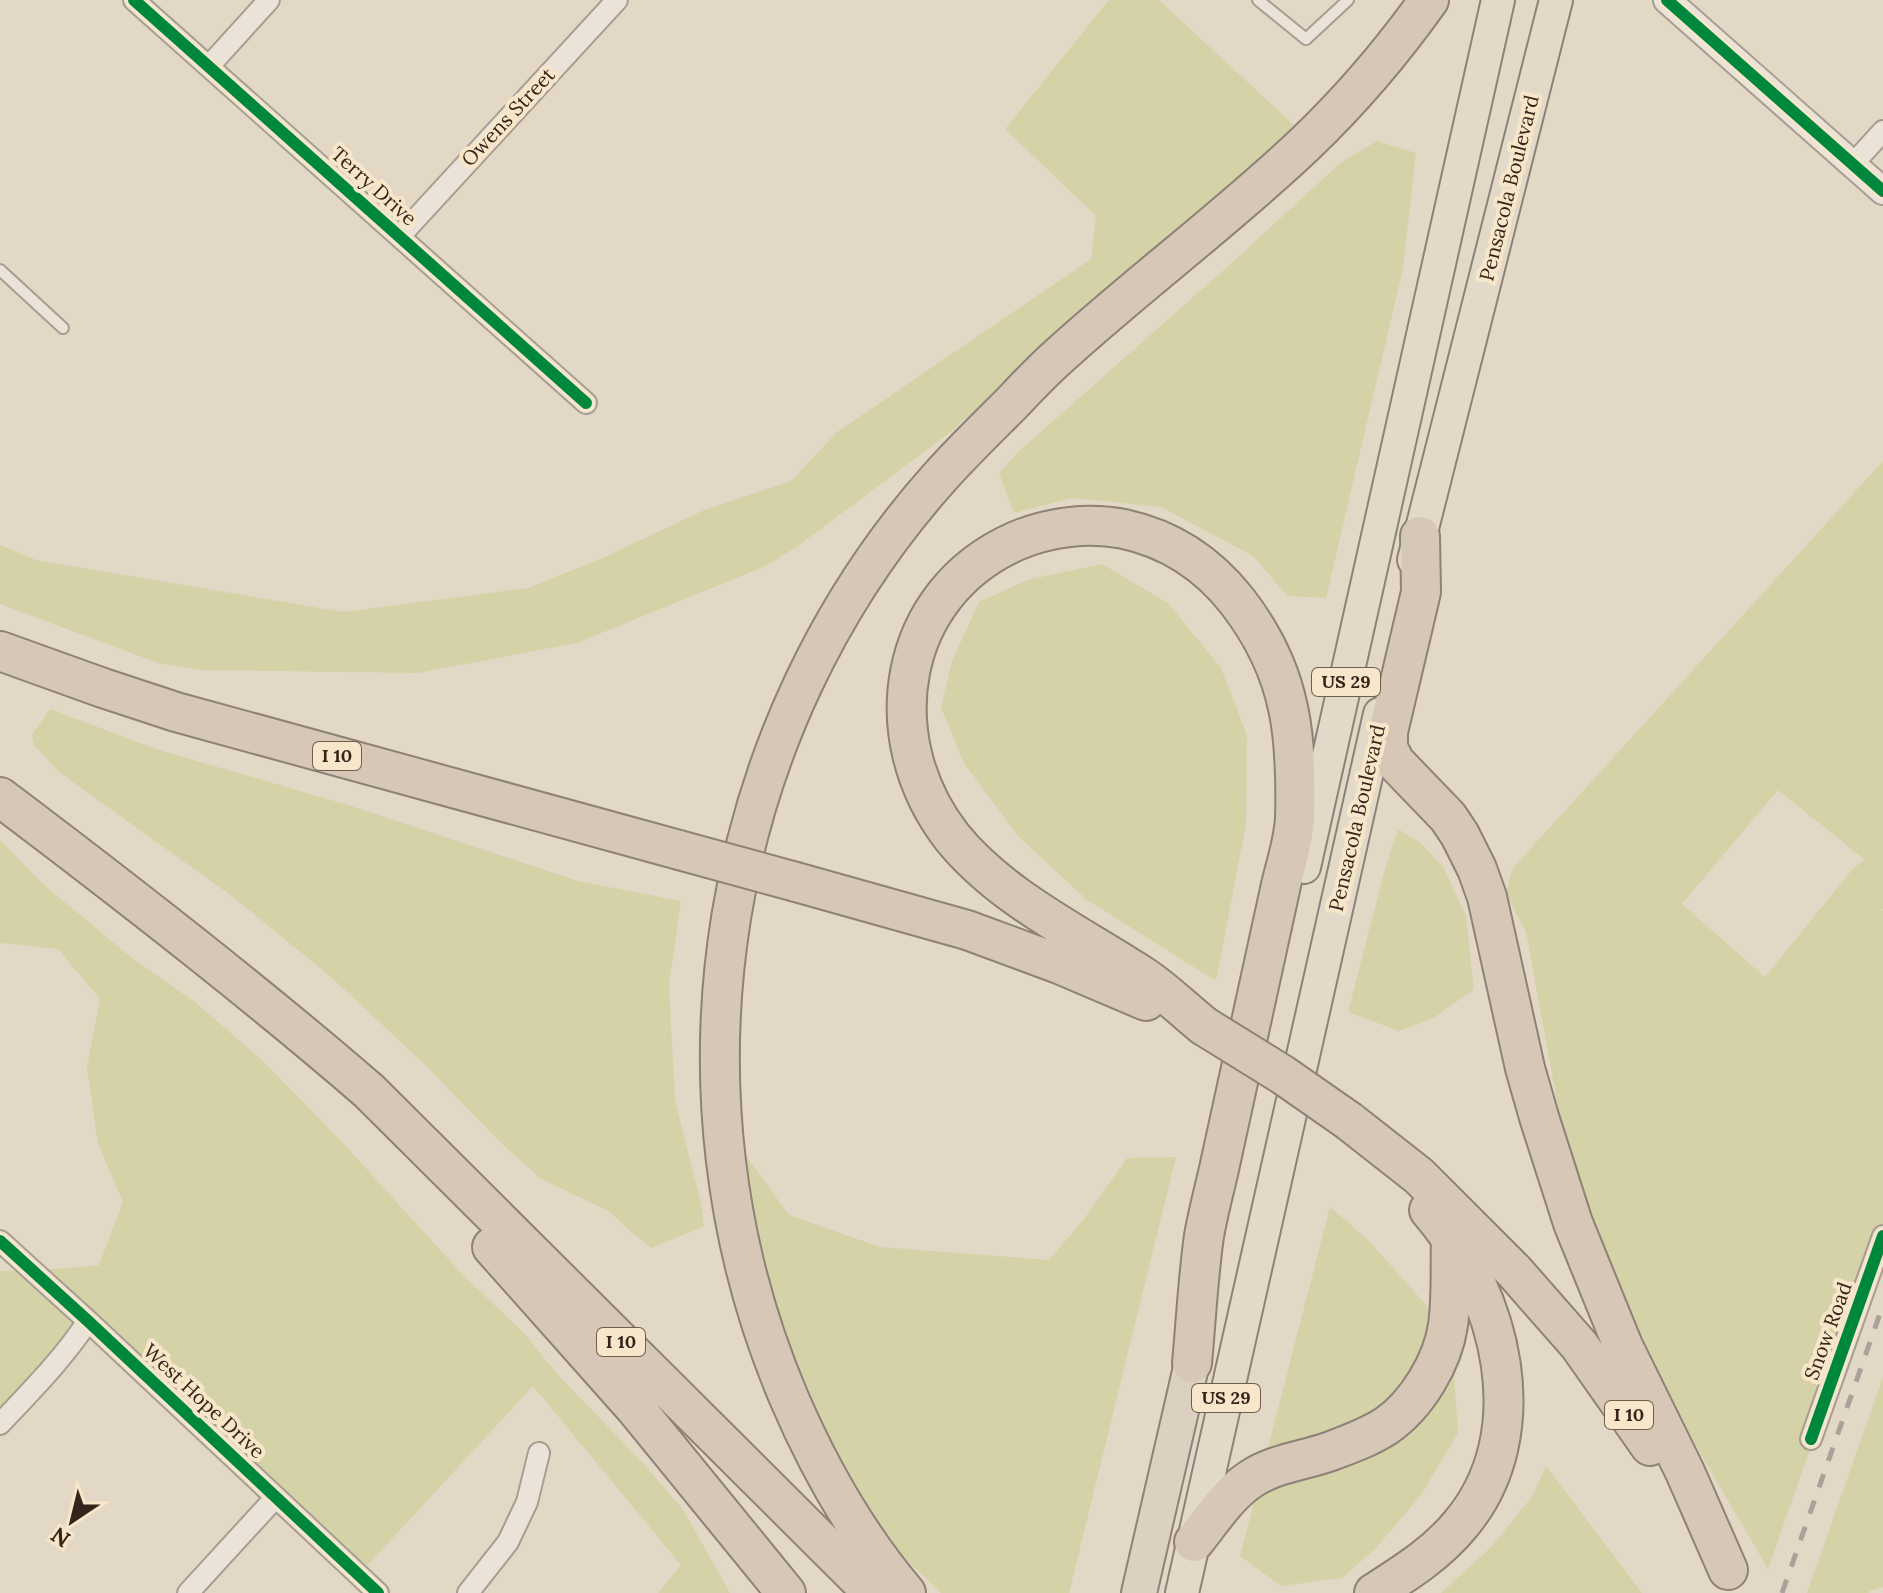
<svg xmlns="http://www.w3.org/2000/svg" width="1883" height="1593" font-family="Lora,serif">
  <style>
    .green { fill: #d6d2a7; fill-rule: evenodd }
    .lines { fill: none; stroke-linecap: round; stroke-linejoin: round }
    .service-casing { stroke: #a79d90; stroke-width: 14 }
    .minor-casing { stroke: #a79d90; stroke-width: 24 }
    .tertiary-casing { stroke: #a79d90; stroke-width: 30 }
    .primary-casing { stroke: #8d8277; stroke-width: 36 }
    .trunk-casing { stroke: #8d8277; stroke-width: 38 }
    .motorway-casing { stroke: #8d8277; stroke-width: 42 }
    .service { stroke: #ebe3d8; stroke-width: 10 }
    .minor { stroke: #ebe3d8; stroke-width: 20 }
    .tertiary { stroke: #ebe3d8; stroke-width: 26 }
    .primary { stroke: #e3d9c9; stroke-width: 32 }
    .trunk { stroke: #dcd0c0; stroke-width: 34 }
    .motorway { stroke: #d6c7b6; stroke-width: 38 }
    .rail { stroke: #a9a299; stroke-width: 5; stroke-dasharray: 14 14; stroke-linecap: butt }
    .motorway-bridge-casing { stroke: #8d8277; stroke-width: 42; stroke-linecap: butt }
    .motorway-bridge { stroke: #d6c7b6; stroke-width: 38 }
    .cycleway-casing { stroke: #f7e6c9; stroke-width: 17 }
    .cycleway { stroke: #00873e; stroke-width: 12 }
    .labels { text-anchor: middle; stroke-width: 8; stroke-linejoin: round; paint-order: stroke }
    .shield { fill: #f7e6c9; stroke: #6f5e4e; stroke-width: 2 }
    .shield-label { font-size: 18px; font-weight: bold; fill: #352419 }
    .street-label { font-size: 20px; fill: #352419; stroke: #f7e6c9 }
  </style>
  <rect width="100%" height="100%" fill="#e3d8c6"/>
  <!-- green -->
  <path class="green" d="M1109,0H1159L1296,127L948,434L799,545L768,565L577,643L418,673L201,670L158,663L0,604V545L36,560L343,612L528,588L605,557L702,511L791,481L837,432L1091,259L1096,216L1005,129Z
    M1377,141L1416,153L1403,268L1326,598L1287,596L1253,556L1161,507L1072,498L1014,513L999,473L1017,453L1235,260L1339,164Z
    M1883,461V908L1882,910L1883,911V1242L1768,1569L1655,1376L1570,1173L1526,932L1506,894L1512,869ZM1778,790L1864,859L1851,871L1765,977L1682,904Z
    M1102,564L1168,603L1221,668L1247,735L1246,824L1216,981L1087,900L1019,837L964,763L941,708L952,661L979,602L1027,580Z
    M50,709L156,749L348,805L578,881L681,901L669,985L675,1100L701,1203L704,1226L652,1248L631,1232L610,1212L540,1178L504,1146L423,1063L331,977L233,897L59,772L34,745L32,735Z
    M1398,829L1421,843L1443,867L1466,916L1474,989L1435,1017L1399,1031L1348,1012L1386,865Z
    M0,840L44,885L132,958L195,1002L263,1061L343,1143L462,1274L523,1332L560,1377L642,1462L684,1511L730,1593H658L681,1565L533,1386L365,1568L100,1317L47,1270L99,1265L123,1202L98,1144L87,1067L100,999L58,949L0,943Z
    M739,1146L789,1215L880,1247L1049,1260L1084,1219L1127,1158L1176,1157L1069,1593H941L886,1540L829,1439L778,1316L743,1210Z
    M1330,1207L1367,1239L1429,1308L1454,1373L1458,1433L1421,1495L1376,1548L1342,1578L1281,1586L1240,1556Z
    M0,1271H19L77,1323L67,1338L0,1411Z
    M1883,1377V1587L1869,1591V1593H1807Z
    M1546,1466L1642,1593H1441L1491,1547L1533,1495Z"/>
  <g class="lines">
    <!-- service casing -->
    <g class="service-casing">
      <path id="service" d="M1258,0L1306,39L1348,0
        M0,270L63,328"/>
    </g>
    <!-- minor casing -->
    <g class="minor-casing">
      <path id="minor" d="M134,0L586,403
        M209,66L269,0
        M1853,164L1883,131
        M400,236L617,0
        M0,1241L88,1321L378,1593
        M0,1424C31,1391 63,1359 88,1321
        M1811,1439L1883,1236
        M188,1593L276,1497
        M468,1593L508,1542L527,1502L539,1453"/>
    </g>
    <!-- tertiary casing -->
    <g class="tertiary-casing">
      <path id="tertiary" d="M1667,0L1883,191"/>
    </g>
    <!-- primary casing -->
    <g class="primary-casing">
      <path id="primary" d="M1414,560L1556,0
        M1304,867L1498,0
        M1182,1593L1380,714"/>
    </g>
    <!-- trunk casing -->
    <g class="trunk-casing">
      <path id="trunk" d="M1139,1593L1192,1363"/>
    </g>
    <!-- motorway casing -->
    <g class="motorway-casing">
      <path id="motorway" d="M1420,536L1421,592L1388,732V748L1395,762L1448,817L1460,835L1477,869L1487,897L1525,1068L1539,1117L1573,1223L1623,1346L1685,1472L1728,1570
        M0,651L103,688L176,712L679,850
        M0,797C126,892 250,988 369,1091L873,1593
        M796,882L967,930L1059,964L1146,1001
        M1349,1121L1419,1176L1514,1271L1579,1345L1650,1446
        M492,1247L636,1409L786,1593
        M1192,1363C1196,1321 1198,1278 1204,1236C1208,1213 1214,1191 1219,1169C1229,1125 1238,1080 1248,1036C1259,985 1270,935 1281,885C1286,864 1294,840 1295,818C1296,786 1295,739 1288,708C1280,669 1261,632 1237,601C1208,564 1170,539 1124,529C1088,522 1049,527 1016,541C896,594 875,738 952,837C1000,897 1080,935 1144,977C1165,991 1184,1010 1204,1026
        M1194,1542C1211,1521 1228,1494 1251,1479C1275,1463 1304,1461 1331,1451C1350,1444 1369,1437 1386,1426C1417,1405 1443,1361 1448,1325C1452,1297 1450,1267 1451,1239
        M906,1593C857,1535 819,1468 789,1398C658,1091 716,728 939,478C962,452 987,428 1012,403C1027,387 1042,371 1059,356C1139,283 1226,219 1305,144C1351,100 1392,52 1429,0
        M1374,1593C1405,1573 1436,1554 1460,1525C1538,1433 1501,1293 1429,1210"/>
    </g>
    <!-- service -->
    <use href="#service" class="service"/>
    <!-- minor -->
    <use href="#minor" class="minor"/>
    <!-- tertiary -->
    <use href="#tertiary" class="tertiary"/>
    <!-- primary -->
    <use href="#primary" class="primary"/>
    <!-- trunk -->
    <use href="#trunk" class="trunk"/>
    <!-- motorway -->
    <use href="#motorway" class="motorway"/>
    <!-- rail -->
    <path class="rail" d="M1782,1593L1883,1305"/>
    <!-- motorway-bridge casing -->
    <g class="motorway-bridge-casing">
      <path id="motorway-bridge" d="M679,850L796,882
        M1204,1026L1283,1075L1349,1121"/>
    </g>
    <!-- motorway-bridge -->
    <use href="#motorway-bridge" class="motorway-bridge"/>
    <!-- cycleway casing -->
    <g class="cycleway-casing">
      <path id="cycleway" d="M134,0L586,403
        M1667,0L1883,191
        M0,1241L88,1321L378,1593
        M1811,1439L1883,1236"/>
    </g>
    <!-- cycleway -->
    <use href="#cycleway" class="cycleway"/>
  </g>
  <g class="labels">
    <!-- shield labels -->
    <g class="shield">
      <rect x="1312" y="668" width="68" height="28" rx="6"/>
      <rect x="313" y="742" width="48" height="28" rx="6"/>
      <rect x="597" y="1328" width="48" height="28" rx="6"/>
      <rect x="1192" y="1384" width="68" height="28" rx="6"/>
      <rect x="1605" y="1401" width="48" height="28" rx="6"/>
    </g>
    <g class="shield-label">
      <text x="1346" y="688">US 29</text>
      <text x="337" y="762">I 10</text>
      <text x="621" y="1348">I 10</text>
      <text x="1226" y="1404">US 29</text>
      <text x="1629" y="1421">I 10</text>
    </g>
    <!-- street labels -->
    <g class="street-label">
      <text transform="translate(508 117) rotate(-47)" y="7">Owens Street</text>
      <text transform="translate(374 186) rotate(42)" y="7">Terry Drive</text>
      <text transform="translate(1509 188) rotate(-76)" y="7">Pensacola Boulevard</text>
      <text transform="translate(1357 818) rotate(-77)" y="7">Pensacola Boulevard</text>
      <text transform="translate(1828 1331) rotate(-70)" y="7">Snow Road</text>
      <text transform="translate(204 1401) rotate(43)" y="7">West Hope Drive</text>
    </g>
  </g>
  <!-- north arrow -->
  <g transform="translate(72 1521) rotate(215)" stroke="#f7e6c9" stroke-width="6" paint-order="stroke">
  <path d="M0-6L14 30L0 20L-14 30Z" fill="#352419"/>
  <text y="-12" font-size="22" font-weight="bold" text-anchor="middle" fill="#352419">N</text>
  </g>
</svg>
